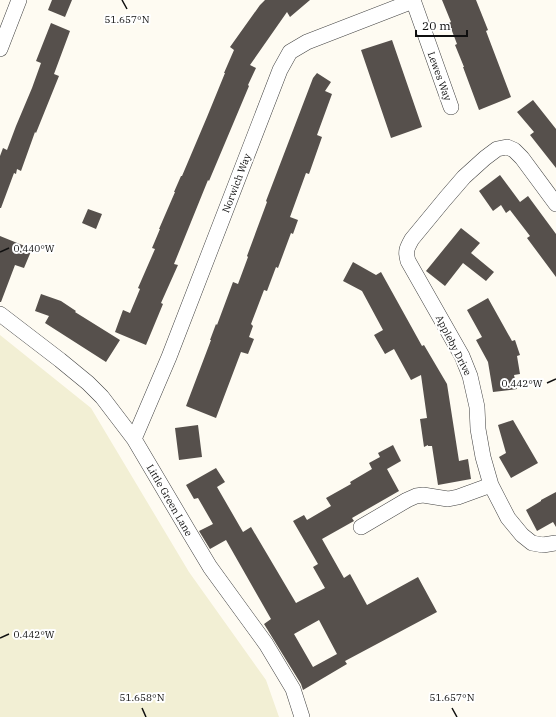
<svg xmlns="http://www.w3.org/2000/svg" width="556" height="717" font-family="'IBM Plex Serif',serif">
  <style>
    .farmland { fill: #f2efd4 }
    .building { fill: #56504c; fill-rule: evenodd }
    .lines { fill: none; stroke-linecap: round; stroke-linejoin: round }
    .street-casing { stroke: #424242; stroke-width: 16 }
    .street { stroke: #fff; stroke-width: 15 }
    .ticks { fill: none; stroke: #0f0f0f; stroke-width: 1.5 }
    .labels { text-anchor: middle; stroke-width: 4; stroke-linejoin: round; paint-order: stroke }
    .street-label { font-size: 10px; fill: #0f0f0f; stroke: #fff }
    .ticks-label { font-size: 10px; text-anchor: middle; fill: #0f0f0f; stroke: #fff; stroke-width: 4; stroke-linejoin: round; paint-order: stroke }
  </style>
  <rect width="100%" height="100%" fill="#fefbf2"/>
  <!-- farmland -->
  <path class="farmland" d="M0,335L91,408L189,572L266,680L279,717H0Z"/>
  <!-- building -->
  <path class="building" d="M52,0H72L65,17L48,10Z
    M265,0H310L290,17L287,12L250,65L256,68L248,85L249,86L209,181L208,180L174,264L178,265L161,303L163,304L146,345L115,332L123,310L130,313L140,289L138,288L155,249L152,248L160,229H159L175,192H174L181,176H182L207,117L225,73H224L234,50L230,47L260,5Z
    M442,0H476L488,30L486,31L511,97L479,110L463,67H464L455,45L457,44L449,23L451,22Z
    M51,23L70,31L54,74L59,76L36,133L35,132L21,171L17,169L16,174L14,173L1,208H0V156L3,148L7,150L16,126L32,88L41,63L36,61Z
    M392,40L422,127L391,138L361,50Z
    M317,73L331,82L325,91L332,94L317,135L322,137L309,174L306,173L290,217L298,220L293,234L291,233L278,268L276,267L267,291L264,290L251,324L253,326L249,337L254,339L248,354L241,352L216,418L186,406L211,340H210L216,324L217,325L233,282L238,284L248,257L247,256L267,202L266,201L313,78Z
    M533,100L556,129V168L530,135L534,132L517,112Z
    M500,175L520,202L528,196L556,234V277L527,238L530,236L510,210L506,213L501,205L493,211L479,191Z
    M88,209L102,214L96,229L82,223Z
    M461,228L480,243L471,253L494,272L486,281L463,263L445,286L426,271Z
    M0,236L32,249L24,268L15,265L1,302H0Z
    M353,262L376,275L381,272L422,346L424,345L447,384L459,461L468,459L471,479L438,485L432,446H428V445L424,447L420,419L427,418L421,375L411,380L394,349L385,354L374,335L383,330L362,291L343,281Z
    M41,294L61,301L76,311L75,312L120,340L106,362L45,323L49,316L35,311Z
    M488,298L512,341L515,340L520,355L517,356L520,374L514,375L517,389L493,392L488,362L476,340L482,337L467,310Z
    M513,420L538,463L511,478L499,457L506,453L498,425Z
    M198,425L202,457L179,460L175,428Z
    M393,445L401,461L387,469L399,491L352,518L354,521L322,539L344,578L350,574L367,605L418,577L437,612L345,661L347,664L303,690L301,684L264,624L271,619L226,540L210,549L199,531L213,524L198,498L194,499L186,485L216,468L225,482L217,487L243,532L251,527L296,603L325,588L313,567L318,564L293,521L304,515L307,520L331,506L326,498L351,484L350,482L372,469L369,463L380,457L378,453ZM319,620L337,654L313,667L294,634Z
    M556,492V527L553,522L537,531L526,510L541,501V500Z"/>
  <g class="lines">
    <!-- street casing -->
    <g class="street-casing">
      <path id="street" d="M413,0L451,107
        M0,49L19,0
        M556,204L522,158L514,150L507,147L497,149L485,158L464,177L445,199L412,239C407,248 405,251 408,261L462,356L470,376L477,407L478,429L483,457L491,485L508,518L522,535L532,543L543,545L556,543
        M0,314L60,360L88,383L102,397L134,439L189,532L210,567L266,644L293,689L302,717
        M134,439L169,357L280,70L290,52L307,42L413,1
        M361,527L407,500L416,496L423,495L448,499L458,497L491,485"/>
    </g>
    <!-- street -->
    <use href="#street" class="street"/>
  </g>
  <!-- ticks -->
  <path class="ticks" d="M122,0L127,9M0,252L9,248M547,383L556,379M0,638L9,634M142,708L146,717M452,708L457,717"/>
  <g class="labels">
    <!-- street labels -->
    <g class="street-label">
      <text transform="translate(440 76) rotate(70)" y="4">Lewes Way</text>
      <text transform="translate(236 183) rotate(-69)" y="4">Norwich Way</text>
      <text transform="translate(454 345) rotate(63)" y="4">Appleby Drive</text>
      <text transform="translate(170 500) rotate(60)" y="4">Little Green Lane</text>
    </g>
  </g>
  <g class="ticks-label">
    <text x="127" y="23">51.657°N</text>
    <text x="34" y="252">0.440°W</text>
    <text x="522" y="387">0.442°W</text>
    <text x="34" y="638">0.442°W</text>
    <text x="142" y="701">51.658°N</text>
    <text x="452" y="701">51.657°N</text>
  </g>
  <!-- scale -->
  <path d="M416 30v6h51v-6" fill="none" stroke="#0f0f0f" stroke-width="2"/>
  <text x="422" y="30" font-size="12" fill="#0f0f0f" stroke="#ffffff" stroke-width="3" paint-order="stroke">20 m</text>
</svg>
